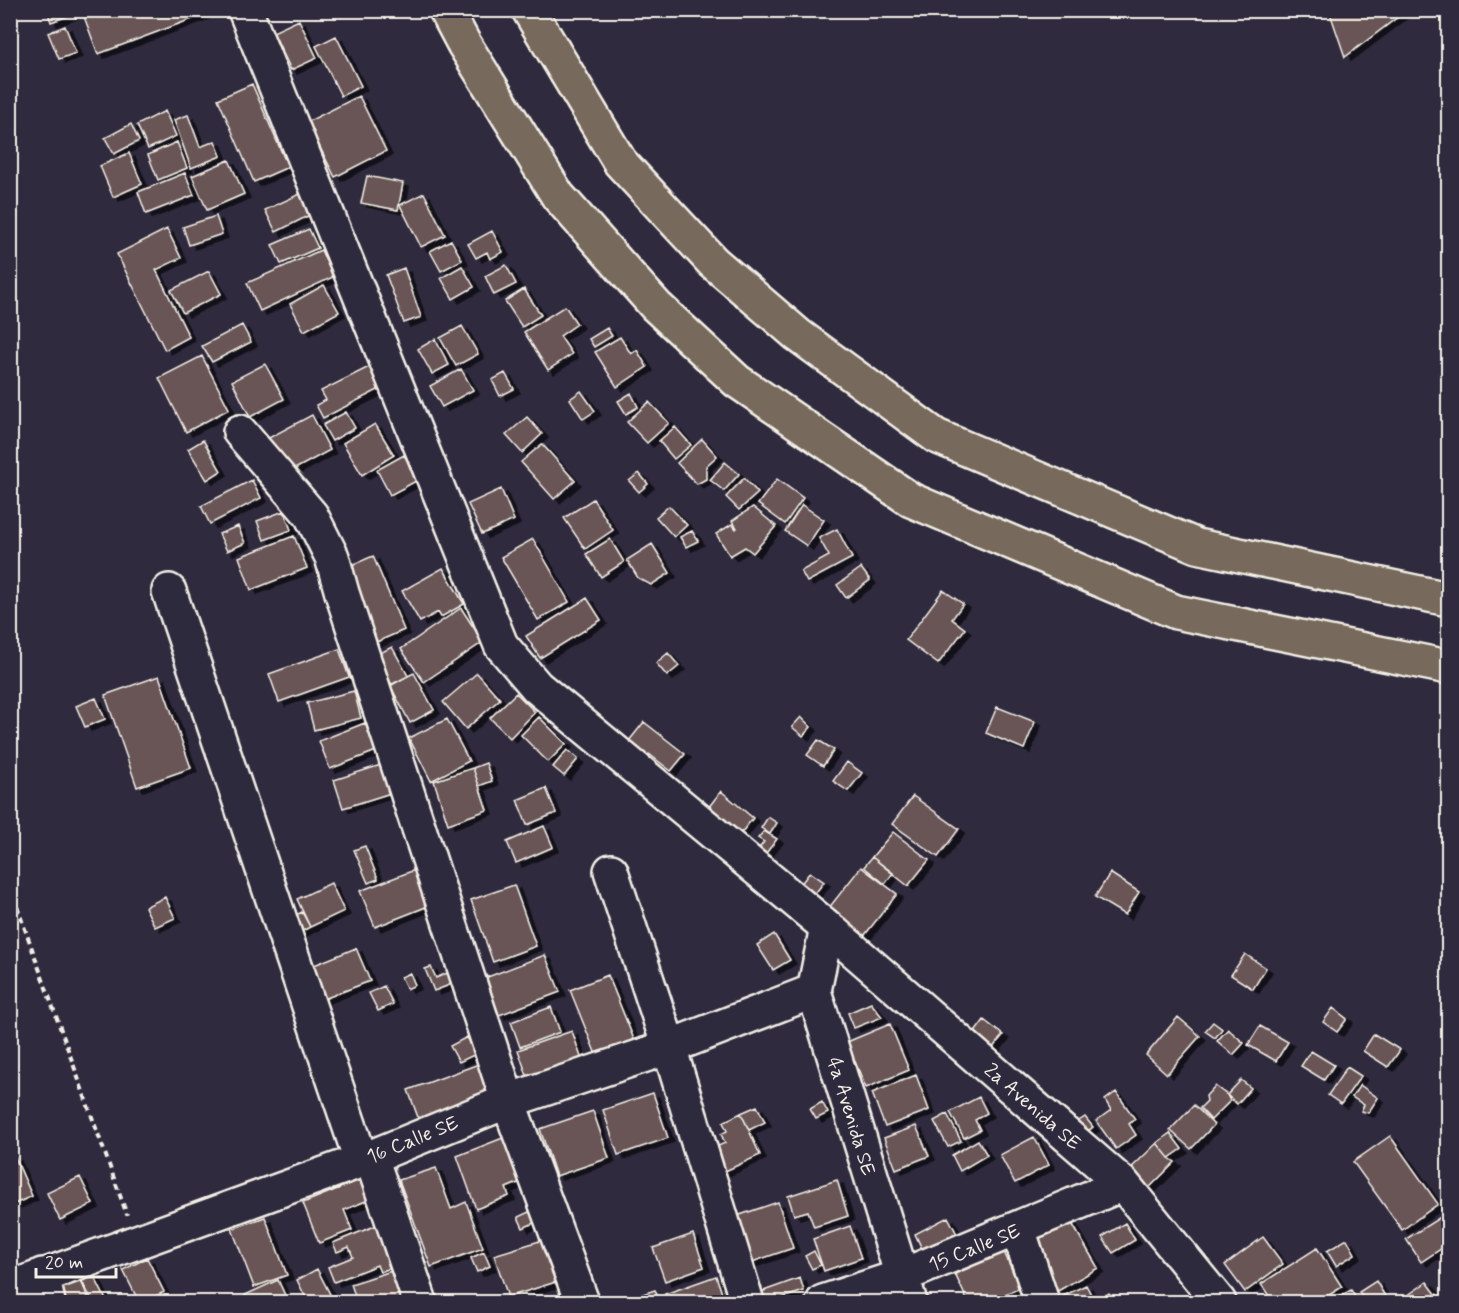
<svg xmlns="http://www.w3.org/2000/svg" width="1459" height="1313" font-family="Mynerve,sans-serif">
  <style>
    .building { fill: #695557; stroke: #f4f1e8; stroke-width: 1.5; filter: url(#shadow) }
    .lines { fill: none; stroke-linecap: round; stroke-linejoin: round }
    .minor-casing { stroke: #f4f1e8; stroke-width: 38 }
    .highway-casing { stroke: #f4f1e8; stroke-width: 38 }
    .path { stroke: #f4f1e8; stroke-width: 4; stroke-dasharray: 6 4.5; stroke-linecap: butt }
    .minor { stroke: #2f2a3d; stroke-width: 33 }
    .highway { stroke: #77695c; stroke-width: 33 }
    .labels { text-anchor: middle; stroke-width: 6; stroke-linejoin: round; paint-order: stroke }
    .street-label { font-size: 20px; fill: #f4f1e8; stroke: #2f2a3d }
  </style>
  <defs>
    <filter id="shadow"><feDropShadow dx="6" dy="4" stdDeviation="0" flood-color="#0009"/></filter>
  </defs>
  <rect width="100%" height="100%" fill="#2f2a3d"/>
  <filter id="ink" filterUnits="userSpaceOnUse"><feTurbulence type="fractalNoise" baseFrequency=".0167" numOctaves="2"/><feDisplacementMap in="SourceGraphic" scale="12" xChannelSelector="R" yChannelSelector="G"/><feConvolveMatrix kernelMatrix="1 2 1 2 8 2 1 2 1" color-interpolation-filters="sRGB"/></filter>
  <g filter="url(#ink)">
    <!-- building -->
    <path class="building" d="M47,10H85L51,22Z
      M92,10H216L98,54L83,14Z
      M1329,10H1407L1345,57Z
      M299,20L317,58L291,70L273,32Z
      M65,26L76,53L59,59L48,33Z
      M336,36L361,86L341,96L316,46Z
      M252,84L288,167L254,182L218,99Z
      M359,96L386,151L335,177L307,122Z
      M165,111L176,136L148,149L137,125Z
      M188,115L200,147L215,141L221,156L191,168L174,120Z
      M131,124L139,141L114,154L105,138Z
      M177,142L187,168L158,180L148,155Z
      M129,153L142,184L113,197L100,166Z
      M229,160L244,194L207,210L192,176Z
      M185,173L194,195L146,214L138,192Z
      M367,176L403,183L398,210L361,203Z
      M302,193L312,214L276,232L265,210Z
      M424,193L445,235L421,247L400,205Z
      M216,216L222,234L189,245L183,227Z
      M167,229L181,258L156,270L189,337L165,350L117,254Z
      M309,229L318,248L281,264L272,245Z
      M492,231L503,252L490,259L487,252L476,258L468,244Z
      M451,240L462,260L441,271L430,251Z
      M321,250L333,277L260,311L247,283Z
      M506,265L516,284L494,295L485,276Z
      M462,266L474,287L453,299L441,278Z
      M404,268L421,317L404,323L386,275Z
      M209,271L221,294L183,313L171,290Z
      M324,285L339,312L304,331L290,304Z
      M524,289L541,315L522,327L505,301Z
      M565,306L577,324L560,336L572,354L548,370L524,332Z
      M242,325L251,342L212,362L202,346Z
      M462,326L478,354L456,366L440,338Z
      M607,328L612,336L594,347L589,339Z
      M620,337L631,354L637,350L647,367L617,387L595,352Z
      M435,339L449,365L432,374L418,349Z
      M202,356L229,409L186,432L159,378Z
      M265,364L284,399L250,417L232,381Z
      M369,367L380,389L323,418L316,405L326,400L321,391Z
      M461,369L473,390L442,407L430,386Z
      M505,373L514,389L500,396L492,380Z
      M581,391L595,411L583,419L570,399Z
      M631,393L638,407L626,414L618,401Z
      M649,402L669,423L647,443L627,422Z
      M346,412L355,428L332,441L323,425Z
      M312,415L330,450L282,476L263,441Z
      M527,417L542,434L522,453L506,435Z
      M375,424L394,455L362,475L343,443Z
      M675,427L691,445L674,459L659,441Z
      M702,439L717,456L706,466V479L697,484L677,463Z
      M203,440L221,471L207,480L188,449Z
      M542,444L575,481L554,499L521,462Z
      M404,455L418,480L390,495L377,470Z
      M725,462L739,474L724,491L710,480Z
      M639,473L648,484L639,492L629,481Z
      M744,478L758,493L739,510L726,497Z
      M777,479L803,498L785,524L758,504Z
      M252,480L261,498L210,524L201,506Z
      M501,489L514,520L482,534L468,504Z
      M593,499L613,530L585,549L564,518Z
      M802,505L824,520L807,546L785,531Z
      M669,506L687,525L674,537L656,517Z
      M753,507L776,526L753,553L745,547L730,556L716,534L732,524L736,529L737,528L732,521Z
      M284,511L291,530L264,540L257,521Z
      M238,526L245,543L227,551L219,534Z
      M837,529L852,558L807,582L801,571L829,556L819,538Z
      M692,531L698,541L686,547L680,537Z
      M294,536L307,568L251,590L239,557Z
      M533,539L569,602L538,620L501,557Z
      M610,539L624,562L601,577L586,554Z
      M652,544L670,573L651,585L638,578L627,560Z
      M373,556L404,630L374,643L343,569Z
      M443,568L464,604L441,617L438,612L420,622L402,591Z
      M861,568L870,580L846,598L837,585Z
      M943,590L963,604L952,619L965,629L938,664L906,640Z
      M587,598L601,620L540,658L526,636Z
      M461,608L483,642L424,682L401,649Z
      M392,647L408,676L392,685L376,655Z
      M339,649L349,677L279,702L269,674Z
      M668,653L679,666L667,676L656,663Z
      M414,673L434,710L410,723L390,685Z
      M477,673L500,699L466,729L443,702Z
      M159,676L191,768L137,787L105,695Z
      M354,691L361,718L314,730L307,703Z
      M516,693L535,712L510,738L490,718Z
      M96,698L105,719L85,727L76,706Z
      M997,707L1035,722L1024,749L986,733Z
      M539,717L566,744L548,762L521,735Z
      M801,717L811,727L803,736L792,727Z
      M447,719L469,761L431,781L409,738Z
      M644,722L685,754L671,771L649,754L640,766L621,751Z
      M365,723L376,751L330,769L319,741Z
      M818,740L834,750L823,766L807,755Z
      M567,750L578,759L564,776L553,767Z
      M847,762L862,773L848,791L833,781Z
      M486,763L492,781L479,786L473,768Z
      M384,764L394,792L343,808L334,780Z
      M473,768L487,810L448,824L434,781Z
      M546,788L556,813L527,825L517,800Z
      M721,791L753,818L737,838L705,812Z
      M913,796L959,829L938,857L892,824Z
      M768,817L777,823L770,834L761,828Z
      M544,826L553,847L516,863L507,842Z
      M764,831L777,839L763,857L756,852L764,842L758,838Z
      M893,832L929,860L908,886L872,857Z
      M365,846L378,879L368,883L354,850Z
      M872,857L893,873L885,884L864,867Z
      M861,867L897,894L864,936L828,909Z
      M417,869L431,905L375,927L360,891Z
      M810,872L824,882L810,900L796,890Z
      M1110,873L1139,892L1125,915L1095,897Z
      M331,883L344,911L310,927L297,899Z
      M514,885L536,946L493,962L471,900Z
      M165,897L175,918L155,927L145,907Z
      M302,912L310,927L290,938L282,922Z
      M774,934L790,960L773,970L757,945Z
      M356,948L370,981L316,1002L302,970Z
      M1245,954L1266,968L1253,989L1231,975Z
      M545,955L560,992L499,1015L485,978Z
      M431,967L436,978L452,971L457,982L434,991L425,969Z
      M410,973L415,985L407,989L401,977Z
      M608,975L637,1047L599,1062L570,990Z
      M384,986L393,1004L378,1011L369,993Z
      M871,1003L882,1017L854,1028L848,1013Z
      M551,1007L560,1032L520,1047L511,1022Z
      M1333,1008L1347,1019L1337,1032L1323,1022Z
      M1178,1017L1200,1036L1167,1074L1146,1055Z
      M984,1020L1003,1035L991,1050L973,1035Z
      M1213,1022L1222,1029L1215,1038L1205,1031Z
      M890,1024L909,1070L866,1088L847,1042Z
      M1260,1026L1288,1042L1276,1061L1248,1045Z
      M1228,1029L1244,1043L1233,1055L1217,1041Z
      M572,1031L586,1072L532,1090L518,1050Z
      M1374,1034L1400,1050L1388,1067L1363,1051Z
      M467,1037L476,1054L459,1062L450,1046Z
      M1311,1051L1334,1065L1324,1080L1301,1066Z
      M487,1061L502,1101L423,1131L408,1090Z
      M1347,1067L1361,1076L1341,1104L1328,1095Z
      M916,1075L929,1110L885,1127L872,1093Z
      M1241,1080L1251,1088L1237,1104L1227,1095Z
      M1448,1082V1102L1441,1099Z
      M1360,1085L1378,1098L1368,1113L1361,1111L1364,1105L1352,1097Z
      M1215,1086L1227,1095L1230,1101L1211,1120L1200,1108L1207,1101L1206,1096Z
      M1116,1092L1135,1119L1129,1124L1136,1135L1116,1149L1096,1121L1111,1110L1105,1100Z
      M653,1093L668,1138L618,1155L603,1110Z
      M979,1097L987,1113L975,1120L980,1130L964,1138L950,1112Z
      M822,1102L828,1113L816,1119L810,1109Z
      M1194,1105L1214,1125L1191,1149L1170,1130Z
      M757,1106L765,1122L749,1130L741,1113Z
      M593,1111L609,1158L556,1176L540,1129Z
      M741,1113L760,1155L723,1172L712,1149L725,1143L721,1134L727,1131L723,1122Z
      M947,1114L961,1141L948,1147L934,1121Z
      M1085,1117L1093,1127L1081,1136L1073,1125Z
      M916,1126L929,1156L896,1169L884,1138Z
      M1170,1133L1182,1149L1169,1158L1157,1143Z
      M513,1134L530,1178L506,1188L509,1196L476,1209L457,1156Z
      M1390,1136L1438,1204L1402,1230L1353,1162Z
      M1034,1137L1049,1165L1015,1183L1000,1155Z
      M978,1140L987,1155L960,1171L952,1155Z
      M1157,1143L1169,1158L1175,1162L1146,1191L1127,1172Z
      M15,1157L32,1196L10,1206V1159Z
      M436,1168L451,1209L466,1202L483,1248L431,1267L399,1180Z
      M80,1177L93,1204L60,1220L47,1193Z
      M365,1178L373,1198L344,1210L352,1230L319,1243L303,1203Z
      M837,1180L848,1216L814,1227L808,1211L794,1215L788,1196Z
      M778,1202L793,1248L746,1264L731,1218Z
      M531,1211L536,1222L523,1228L518,1217Z
      M1442,1216L1448,1226V1244L1421,1262L1406,1239Z
      M265,1217L287,1275L254,1287L232,1229Z
      M948,1217L959,1238L925,1255L915,1234Z
      M1070,1220L1098,1268L1056,1292L1028,1244Z
      M382,1223L398,1265L380,1272L377,1265L334,1282L328,1267L353,1257L349,1247L337,1252L333,1243Z
      M1125,1223L1135,1240L1113,1253L1102,1237Z
      M850,1226L861,1258L824,1271L813,1239Z
      M693,1234L704,1267L665,1281L653,1248Z
      M1263,1237L1283,1264L1245,1292L1225,1265Z
      M546,1239L559,1281L508,1297L494,1255Z
      M1347,1239L1355,1254L1336,1266L1327,1251Z
      M1317,1248L1342,1287L1318,1302H1273L1261,1284Z
      M814,1251L821,1265L812,1269L805,1256Z
      M484,1252L490,1266L477,1272L471,1258Z
      M1004,1252L1020,1288L987,1302H968L955,1274Z
      M147,1258L164,1292L144,1302H139L123,1270Z
      M90,1268L107,1302H93L78,1274Z
      M317,1269L334,1302H308L297,1280Z
      M398,1269L409,1302H357L351,1284Z
      M78,1274L90,1302H62L54,1284Z
      M716,1276L725,1302H668L665,1294Z
      M800,1278L804,1291L769,1302H761L758,1293Z
      M278,1280L288,1302H249L245,1295Z
      M1376,1281L1386,1298L1379,1302H1365L1359,1292Z
      M1427,1282L1442,1302H1398Z
      M1086,1285L1095,1302H1053V1301Z
      M655,1290L660,1302H619Z
      M1351,1290L1358,1302H1330Z
      M1109,1293L1119,1302H1097Z
      M179,1296L181,1302H161Z
      M535,1296L537,1302H513Z"/>
    <g class="lines">
      <!-- minor casing -->
      <g class="minor-casing">
        <path id="minor" d="M245,10L501,645L537,687L827,927L1123,1184L1219,1302
          M240,432L311,515L332,557L342,593L508,1101L582,1302
          M169,591L361,1160
          M611,871L669,1047L747,1302
          M827,927L814,991L910,1302
          M371,1157L420,1302
          M1018,1229L1042,1302
          M42,1275L48,1302
          M10,1288L371,1157L508,1101L669,1047L814,991
          M823,1302L902,1276L1123,1184"/>
      </g>
      <!-- highway casing -->
      <g class="highway-casing">
        <path id="highway" d="M446,10L464,44L558,196L656,306L737,381L911,500L1176,612L1448,667
          M529,10L620,162L713,262L798,335L936,436L1197,546L1448,599"/>
      </g>
      <!-- path -->
      <path class="path" d="M10,887L127,1215"/>
      <!-- minor -->
      <use href="#minor" class="minor"/>
      <!-- highway -->
      <use href="#highway" class="highway"/>
    </g>
  </g>
  <g class="labels">
    <!-- street labels -->
    <g class="street-label">
      <text transform="translate(1033 1106) rotate(41)" y="7">2a Avenida SE</text>
      <text transform="translate(852 1116) rotate(73)" y="7">4a Avenida SE</text>
      <text transform="translate(412 1139) rotate(-22)" y="7">16 Calle SE</text>
      <text transform="translate(974 1247) rotate(-22)" y="7">15 Calle SE</text>
    </g>
  </g>
  <!-- margin -->
  <rect width="1459" height="1313" fill="none" stroke="#2f2a3d" stroke-width="36"/>
  <rect x="18" y="18" width="1423" height="1277" fill="none" stroke="#f4f1e8" stroke-width="2" filter="url(#ink)"/>
  <!-- scale -->
  <path d="M36 1268v9h80v-9" fill="none" stroke="#f4f1e8" stroke-width="3"/>
  <text x="45" y="1268" font-size="18" fill="#f4f1e8" stroke="#2f2a3d" stroke-width="4.5" paint-order="stroke">20 m</text>
</svg>
